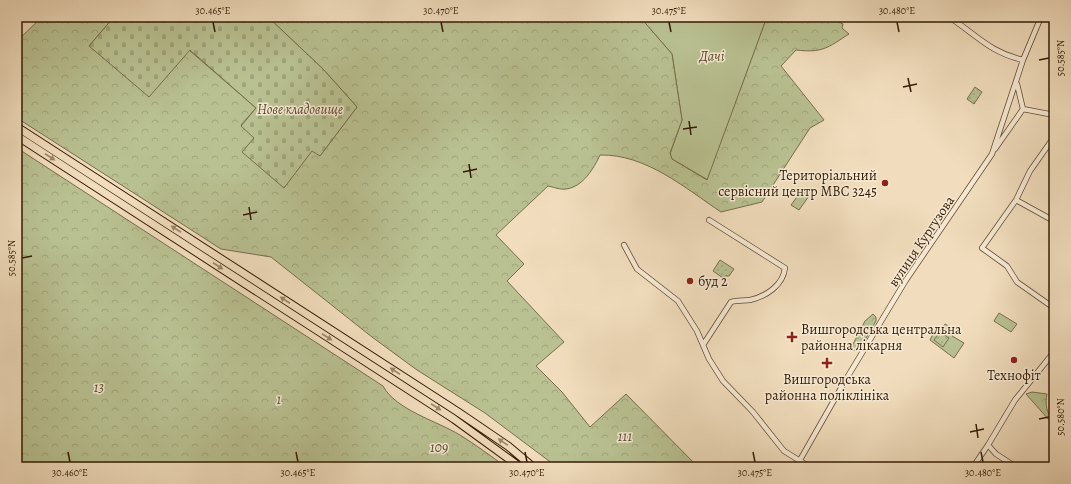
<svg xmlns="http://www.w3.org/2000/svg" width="1071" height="484" font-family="Alegreya,serif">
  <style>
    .green { fill: #b9c192; stroke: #766e4b }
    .forest { fill: url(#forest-crowns); stroke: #766e4b }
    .cemetery { fill: url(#cemetery-stones); stroke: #766e4b }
    .park { fill: url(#park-dots); stroke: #766e4b }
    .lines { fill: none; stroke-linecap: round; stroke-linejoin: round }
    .street-casing { stroke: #634c32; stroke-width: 6 }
    .primary-casing { stroke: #341b04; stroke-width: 9 }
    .street { stroke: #f6e9d4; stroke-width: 4.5 }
    .primary { stroke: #f1ddbd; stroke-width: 7 }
    .oneway { fill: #9c866a }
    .ticks { fill: none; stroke: #341b04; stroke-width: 1.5 }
    .poi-dot { fill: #8f2418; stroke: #f6e9d4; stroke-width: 1.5 }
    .labels { text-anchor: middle; stroke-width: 3; stroke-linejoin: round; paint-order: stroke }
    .park-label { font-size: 14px; font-style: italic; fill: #5c4d2f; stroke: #f6e9d4 }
    .poi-label { font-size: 14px; fill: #341b04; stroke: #f6e9d4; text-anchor: start }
    .street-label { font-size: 14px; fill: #341b04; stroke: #f6e9d4 }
    .neatline { fill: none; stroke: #341b04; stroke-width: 1.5 }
    .ticks-label { font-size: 10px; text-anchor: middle; fill: #341b04 }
  </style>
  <defs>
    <pattern id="forest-crowns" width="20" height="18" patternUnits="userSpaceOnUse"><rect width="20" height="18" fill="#b9c192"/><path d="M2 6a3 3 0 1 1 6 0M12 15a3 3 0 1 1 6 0" fill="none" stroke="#a0a57c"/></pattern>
    <pattern id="cemetery-stones" width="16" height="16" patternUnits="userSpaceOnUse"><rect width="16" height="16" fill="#b9c192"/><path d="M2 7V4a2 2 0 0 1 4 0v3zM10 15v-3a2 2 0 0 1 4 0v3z" fill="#a0a57c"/></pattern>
    <pattern id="park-dots" width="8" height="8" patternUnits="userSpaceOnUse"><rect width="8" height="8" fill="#b9c192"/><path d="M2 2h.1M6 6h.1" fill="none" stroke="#a0a57c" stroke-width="1.8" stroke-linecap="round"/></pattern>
  </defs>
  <rect width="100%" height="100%" fill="#f1ddbd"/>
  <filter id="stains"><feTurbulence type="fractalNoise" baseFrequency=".005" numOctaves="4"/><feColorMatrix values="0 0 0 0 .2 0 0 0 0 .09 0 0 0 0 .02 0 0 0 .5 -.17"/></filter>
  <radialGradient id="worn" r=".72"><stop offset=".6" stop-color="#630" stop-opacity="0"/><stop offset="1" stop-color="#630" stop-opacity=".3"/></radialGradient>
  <!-- green -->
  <path class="green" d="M640,17H767L708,180L672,159L670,154L682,120L672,54Z
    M802,190L809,196L799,210L791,205Z
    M999,313L1017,324L1011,332L994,321Z
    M945,324L955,330L952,336L964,343L954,358L930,340L936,328L940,331Z"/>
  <!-- forest -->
  <path class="forest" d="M42,17H65L69,20L72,17H114L89,46L189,50L256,108L241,125L313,150L320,156L357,107L323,69L268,17H640L672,54L682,120L670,153L672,159L707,180L767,17H828L843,24L842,28L849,34C827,48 823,53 796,50L781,66L824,120L810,128L762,202L721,212C685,188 646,154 600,155C594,168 583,187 566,189C561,190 553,187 548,186L496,235L524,264L507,281L564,342L536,366L562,392L590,427L626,394L698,467H557L485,413L417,370L372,337L271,257L221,249L17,118V41Z
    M17,148L383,386C396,410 437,421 460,435C476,445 491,456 506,467H17Z
    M873,314L876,317V321L859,350H853L852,346L865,321Z
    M1032,392L1047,394C1045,403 1046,414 1054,420H1049L1026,394Z"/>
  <!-- cemetery -->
  <path class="cemetery" d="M114,17H268L323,69L357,107L320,156L312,151L284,188L242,152L254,138L241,126L256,108L190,50L149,97L89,46Z"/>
  <!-- park -->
  <path class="park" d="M975,87L982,92L974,104L967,99Z
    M720,260L734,269L729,276H725L723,278L713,271Z
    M940,332L949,338L943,347L934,340Z"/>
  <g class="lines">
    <!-- street casing -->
    <g class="street-casing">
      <path id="street" d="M949,17C977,35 989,52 1023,60
        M1017,84L1023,109
        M1023,109L1054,115
        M1054,137L1030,171L1016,200L982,248L1007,266L1017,282L1054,308
        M995,149L1023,109
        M1016,200L1054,221
        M709,220L785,268C783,285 767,296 750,300C744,301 738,300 731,302L703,345L709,359L723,381L753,412L784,451L810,467
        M624,245L637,269L678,301L697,331L703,345
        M796,467L845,381L906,280L992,154L1023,60L1041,17
        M973,467L988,445
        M1016,467L996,454L988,445L1015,400L1054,352"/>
    </g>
    <!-- primary casing -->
    <g class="primary-casing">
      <path id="primary" d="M17,127L458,412L508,446L533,467
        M17,136L454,419L520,467"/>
    </g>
    <!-- street -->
    <use href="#street" class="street"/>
    <!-- primary -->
    <use href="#primary" class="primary"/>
  </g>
  <!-- one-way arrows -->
  <defs><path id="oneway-solid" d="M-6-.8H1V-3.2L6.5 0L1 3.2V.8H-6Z"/></defs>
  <g class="oneway">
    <use href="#oneway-solid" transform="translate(50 157) rotate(33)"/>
    <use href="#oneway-solid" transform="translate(176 229) rotate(-147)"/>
    <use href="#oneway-solid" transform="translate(218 266) rotate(33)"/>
    <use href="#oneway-solid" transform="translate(285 300) rotate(-147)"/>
    <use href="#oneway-solid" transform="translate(327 337) rotate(33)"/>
    <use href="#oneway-solid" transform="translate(395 371) rotate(-147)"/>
    <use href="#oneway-solid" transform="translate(436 407) rotate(33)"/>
    <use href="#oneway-solid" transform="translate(503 442) rotate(-146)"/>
  </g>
  <!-- ticks -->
  <path class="ticks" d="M213,22L215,32M441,22L443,32M669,22L671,32M897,22L899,32M1039,60L1049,58M908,78L911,92M903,87L917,84M689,121L691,135M683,129L697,127M469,164L471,178M463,172L477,169M249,207L251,220M243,215L257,212M22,258L32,256M1039,419L1049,417M976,424L978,438M970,432L984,429M68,452L70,462M296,452L298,462M525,452L527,462M753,452L755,462M981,452L983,462"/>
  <!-- markers -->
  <g class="poi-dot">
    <circle cx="885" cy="183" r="4"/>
    <circle cx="690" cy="281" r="4"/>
    <path d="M790 331h4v4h4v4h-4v4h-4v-4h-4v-4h4z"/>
    <circle cx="1014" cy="360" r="4"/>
    <path d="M825 357h4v4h4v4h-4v4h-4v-4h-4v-4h4z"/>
  </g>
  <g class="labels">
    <!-- park labels -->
    <g class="park-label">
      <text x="712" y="61">Дачі</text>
      <text x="300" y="114">Нове кладовище</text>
      <text x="99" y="392">13</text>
      <text x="279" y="404">1</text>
      <text x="625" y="441">111</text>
      <text x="439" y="452">109</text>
    </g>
    <!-- poi labels -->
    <g class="poi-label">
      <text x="877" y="180" text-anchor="end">Територіальний<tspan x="877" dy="16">сервісний центр МВС 3245</tspan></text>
      <text x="698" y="286">буд 2</text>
      <text x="801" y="334">Вишгородська центральна<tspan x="801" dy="16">районна лікарня</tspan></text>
      <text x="1014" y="380" text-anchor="middle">Технофіт</text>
      <text x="827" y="384" text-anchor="middle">Вишгородська<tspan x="827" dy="16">районна поліклініка</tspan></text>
    </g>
    <!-- street labels -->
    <g class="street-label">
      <text transform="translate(921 241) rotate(-56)" y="5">вулиця Кургузова</text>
    </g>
  </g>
  <!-- margin -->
  <rect width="1071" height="484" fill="none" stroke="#f1ddbd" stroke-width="44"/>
  <rect x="22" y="22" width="1027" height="440" class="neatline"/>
  <g class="ticks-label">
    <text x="213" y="14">30.465°E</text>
    <text x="441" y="14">30.470°E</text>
    <text x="669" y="14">30.475°E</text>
    <text x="897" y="14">30.480°E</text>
    <text transform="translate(1060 58) rotate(-90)" y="4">50.585°N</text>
    <text transform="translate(11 258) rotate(-90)" y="4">50.585°N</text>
    <text transform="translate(1060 417) rotate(-90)" y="4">50.580°N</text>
    <text x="70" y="476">30.460°E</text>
    <text x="298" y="476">30.465°E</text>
    <text x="527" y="476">30.470°E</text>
    <text x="755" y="476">30.475°E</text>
    <text x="983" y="476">30.480°E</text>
  </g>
  <rect width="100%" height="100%" filter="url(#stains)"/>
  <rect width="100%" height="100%" fill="url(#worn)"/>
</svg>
